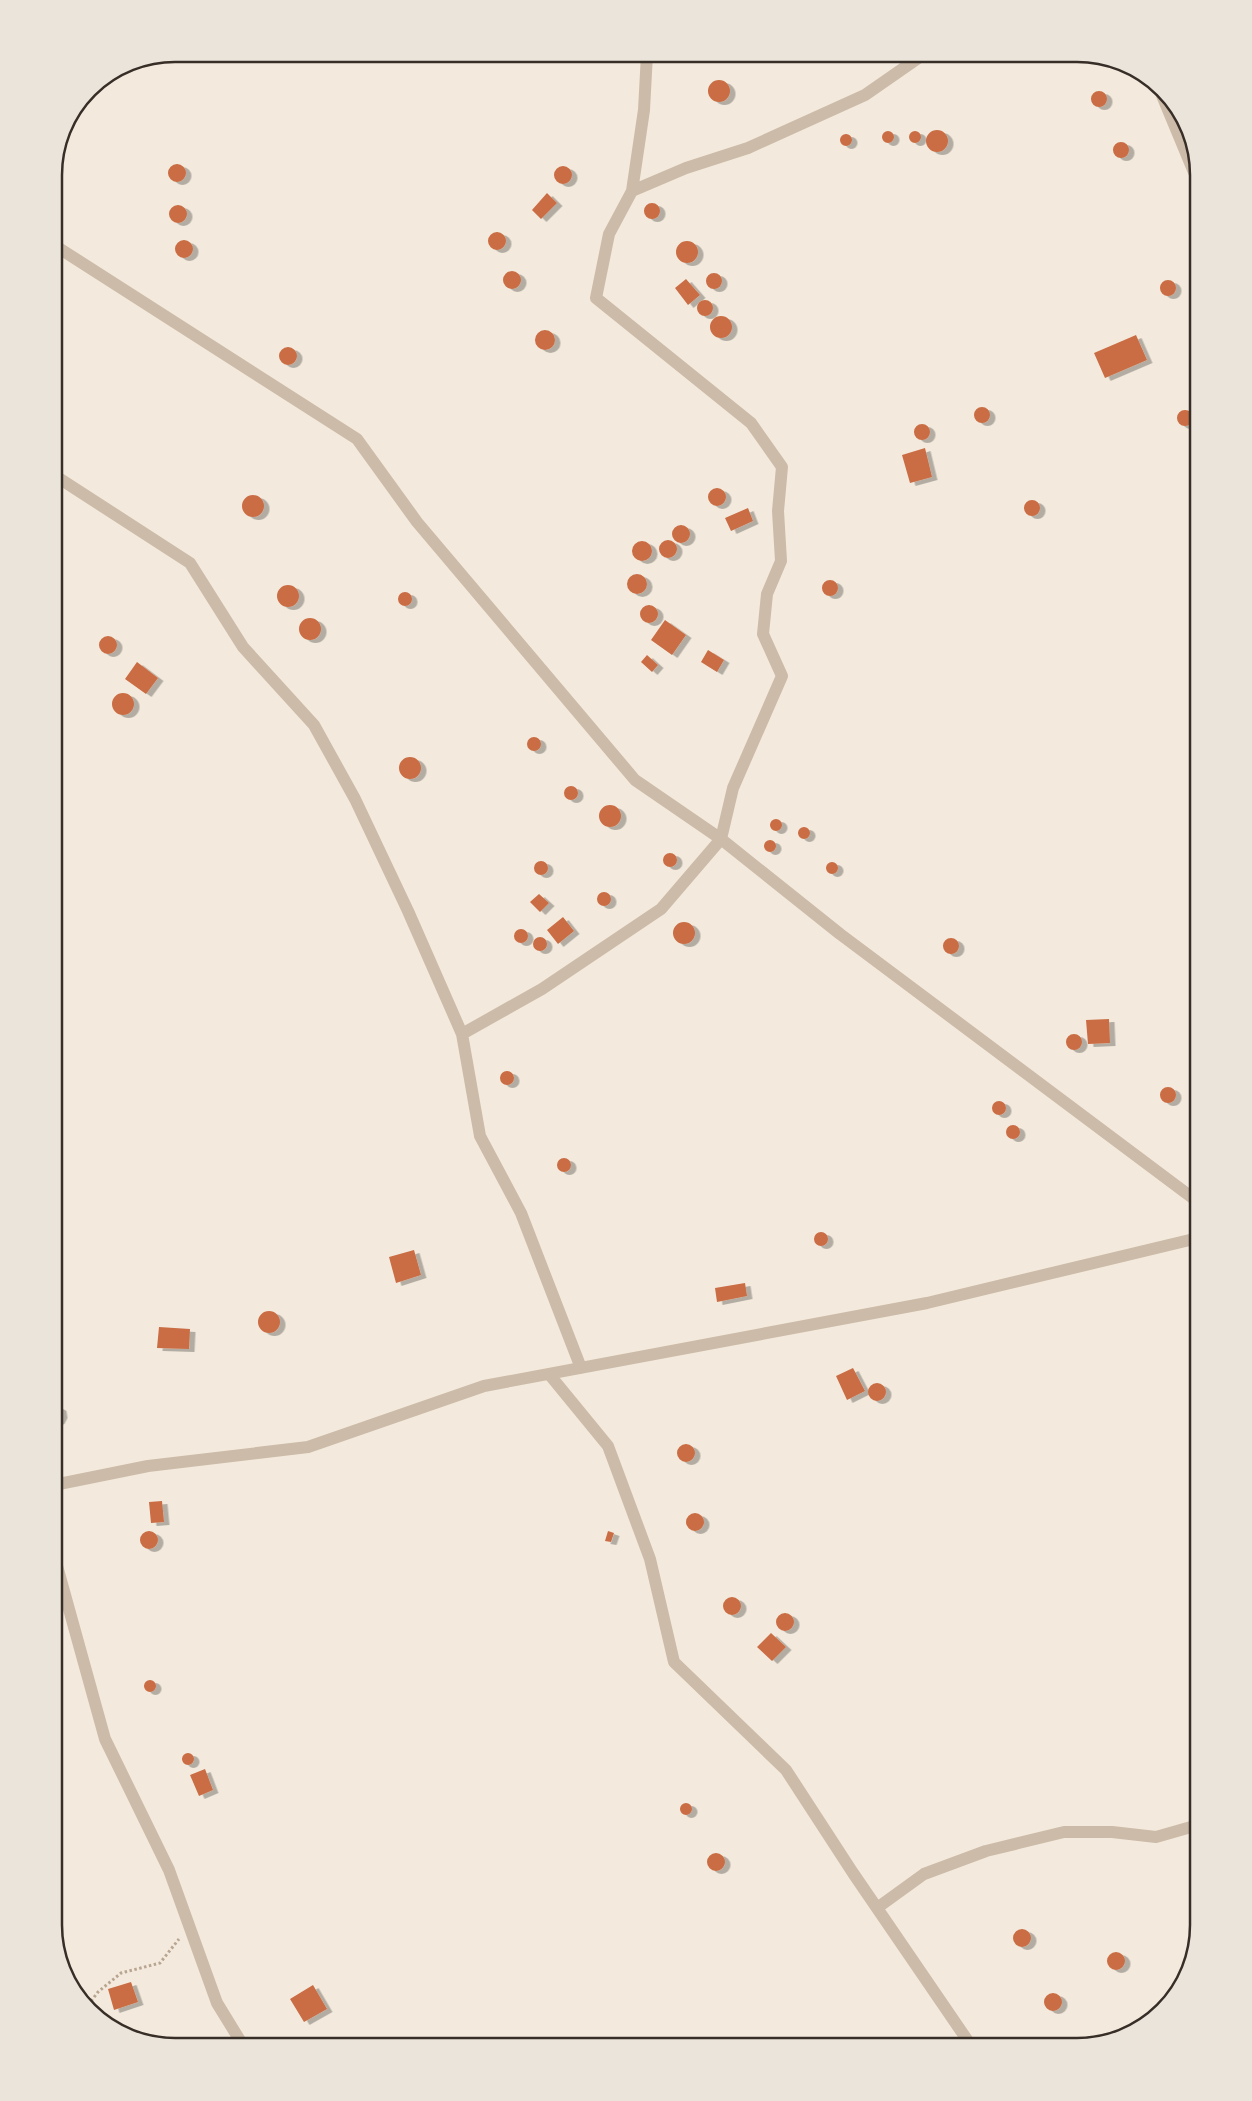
<svg xmlns="http://www.w3.org/2000/svg" width="1252" height="2101" font-family="'Work Sans',sans-serif">
  <style>
    .building { fill: #ca6d44; filter: url(#shadow) }
    .lines { fill: none; stroke-linecap: round; stroke-linejoin: round }
    .path { stroke: #b8a592; stroke-width: 3; stroke-dasharray: 2.5 2.5; stroke-linecap: butt }
    .minor { stroke: #ccbba8; stroke-width: 12 }
    .rim { fill: none; stroke: #382e28; stroke-width: 2.5 }
  </style>
  <defs>
    <filter id="shadow"><feDropShadow dx="5.5" dy="3" stdDeviation="0" flood-color="#0004"/></filter>
  </defs>
  <rect width="100%" height="100%" fill="#f3eadd"/>
  <!-- building -->
  <path class="building" d="M708 91a11 11 0 1 1 22 0a11 11 0 1 1-22 0Z
    M1091 99a8 8 0 1 1 16 0a8 8 0 1 1-16 0Z
    M926 141a11 11 0 1 1 22 0a11 11 0 1 1-22 0Z
    M909 137a6 6 0 1 1 12 0a6 6 0 1 1-12 0Z
    M882 137a6 6 0 1 1 12 0a6 6 0 1 1-12 0Z
    M840 140a6 6 0 1 1 12 0a6 6 0 1 1-12 0Z
    M1113 150a8 8 0 1 1 16 0a8 8 0 1 1-16 0Z
    M168 173a9 9 0 1 1 18 0a9 9 0 1 1-18 0Z
    M554 175a9 9 0 1 1 18 0a9 9 0 1 1-18 0Z
    M547,193L557,203L541,219L532,210Z
    M644 211a8 8 0 1 1 16 0a8 8 0 1 1-16 0Z
    M169 214a9 9 0 1 1 18 0a9 9 0 1 1-18 0Z
    M488 241a9 9 0 1 1 18 0a9 9 0 1 1-18 0Z
    M175 249a9 9 0 1 1 18 0a9 9 0 1 1-18 0Z
    M676 252a11 11 0 1 1 22 0a11 11 0 1 1-22 0Z
    M503 280a9 9 0 1 1 18 0a9 9 0 1 1-18 0Z
    M706 281a8 8 0 1 1 16 0a8 8 0 1 1-16 0Z
    M686,279L700,295L688,305L675,288Z
    M1160 288a8 8 0 1 1 16 0a8 8 0 1 1-16 0Z
    M697 308a8 8 0 1 1 16 0a8 8 0 1 1-16 0Z
    M710 327a11 11 0 1 1 22 0a11 11 0 1 1-22 0Z
    M535 340a10 10 0 1 1 20 0a10 10 0 1 1-20 0Z
    M1136,335L1147,360L1105,378L1094,353Z
    M279 356a9 9 0 1 1 18 0a9 9 0 1 1-18 0Z
    M974 415a8 8 0 1 1 16 0a8 8 0 1 1-16 0Z
    M1177 418a8 8 0 1 1 16 0a8 8 0 1 1-16 0Z
    M914 432a8 8 0 1 1 16 0a8 8 0 1 1-16 0Z
    M925,448L932,477L910,483L902,455Z
    M708 497a9 9 0 1 1 18 0a9 9 0 1 1-18 0Z
    M242 506a11 11 0 1 1 22 0a11 11 0 1 1-22 0Z
    M1024 508a8 8 0 1 1 16 0a8 8 0 1 1-16 0Z
    M748,508L753,521L731,531L725,518Z
    M672 534a9 9 0 1 1 18 0a9 9 0 1 1-18 0Z
    M659 549a9 9 0 1 1 18 0a9 9 0 1 1-18 0Z
    M632 551a10 10 0 1 1 20 0a10 10 0 1 1-20 0Z
    M627 584a10 10 0 1 1 20 0a10 10 0 1 1-20 0Z
    M822 588a8 8 0 1 1 16 0a8 8 0 1 1-16 0Z
    M277 596a11 11 0 1 1 22 0a11 11 0 1 1-22 0Z
    M398 599a7 7 0 1 1 14 0a7 7 0 1 1-14 0Z
    M640 614a9 9 0 1 1 18 0a9 9 0 1 1-18 0Z
    M299 629a11 11 0 1 1 22 0a11 11 0 1 1-22 0Z
    M665,620L686,635L672,655L651,640Z
    M99 645a9 9 0 1 1 18 0a9 9 0 1 1-18 0Z
    M708,650L724,660L717,672L701,662Z
    M647,655L658,665L652,672L641,662Z
    M137,662L158,678L146,694L125,679Z
    M112 704a11 11 0 1 1 22 0a11 11 0 1 1-22 0Z
    M527 744a7 7 0 1 1 14 0a7 7 0 1 1-14 0Z
    M399 768a11 11 0 1 1 22 0a11 11 0 1 1-22 0Z
    M564 793a7 7 0 1 1 14 0a7 7 0 1 1-14 0Z
    M599 816a11 11 0 1 1 22 0a11 11 0 1 1-22 0Z
    M770 825a6 6 0 1 1 12 0a6 6 0 1 1-12 0Z
    M798 833a6 6 0 1 1 12 0a6 6 0 1 1-12 0Z
    M764 846a6 6 0 1 1 12 0a6 6 0 1 1-12 0Z
    M663 860a7 7 0 1 1 14 0a7 7 0 1 1-14 0Z
    M534 868a7 7 0 1 1 14 0a7 7 0 1 1-14 0Z
    M826 868a6 6 0 1 1 12 0a6 6 0 1 1-12 0Z
    M597 899a7 7 0 1 1 14 0a7 7 0 1 1-14 0Z
    M539,894L549,903L540,912L530,902Z
    M563,917L574,931L558,944L547,930Z
    M673 933a11 11 0 1 1 22 0a11 11 0 1 1-22 0Z
    M514 936a7 7 0 1 1 14 0a7 7 0 1 1-14 0Z
    M533 944a7 7 0 1 1 14 0a7 7 0 1 1-14 0Z
    M943 946a8 8 0 1 1 16 0a8 8 0 1 1-16 0Z
    M1109,1019L1110,1043L1088,1044L1086,1020Z
    M1066 1042a8 8 0 1 1 16 0a8 8 0 1 1-16 0Z
    M500 1078a7 7 0 1 1 14 0a7 7 0 1 1-14 0Z
    M1160 1095a8 8 0 1 1 16 0a8 8 0 1 1-16 0Z
    M992 1108a7 7 0 1 1 14 0a7 7 0 1 1-14 0Z
    M1006 1132a7 7 0 1 1 14 0a7 7 0 1 1-14 0Z
    M557 1165a7 7 0 1 1 14 0a7 7 0 1 1-14 0Z
    M814 1239a7 7 0 1 1 14 0a7 7 0 1 1-14 0Z
    M414,1250L421,1275L396,1283L389,1257Z
    M745,1283L747,1296L717,1302L715,1288Z
    M258 1322a11 11 0 1 1 22 0a11 11 0 1 1-22 0Z
    M159,1327L190,1329L189,1349L157,1348Z
    M853,1368L865,1391L847,1400L836,1376Z
    M868 1392a9 9 0 1 1 18 0a9 9 0 1 1-18 0Z
    M54,1404L61,1408L62,1415L59,1421L54,1423Z
    M677 1453a9 9 0 1 1 18 0a9 9 0 1 1-18 0Z
    M162,1501L164,1522L151,1523L149,1502Z
    M686 1522a9 9 0 1 1 18 0a9 9 0 1 1-18 0Z
    M140 1540a9 9 0 1 1 18 0a9 9 0 1 1-18 0Z
    M608,1531L614,1533L611,1542L605,1541Z
    M723 1606a9 9 0 1 1 18 0a9 9 0 1 1-18 0Z
    M776 1622a9 9 0 1 1 18 0a9 9 0 1 1-18 0Z
    M771,1633L786,1647L772,1661L757,1647Z
    M144 1686a6 6 0 1 1 12 0a6 6 0 1 1-12 0Z
    M182 1759a6 6 0 1 1 12 0a6 6 0 1 1-12 0Z
    M205,1769L213,1790L199,1796L190,1775Z
    M680 1809a6 6 0 1 1 12 0a6 6 0 1 1-12 0Z
    M707 1862a9 9 0 1 1 18 0a9 9 0 1 1-18 0Z
    M1013 1938a9 9 0 1 1 18 0a9 9 0 1 1-18 0Z
    M1107 1961a9 9 0 1 1 18 0a9 9 0 1 1-18 0Z
    M131,1982L138,2002L114,2010L108,1989Z
    M313,1985L327,2009L304,2022L290,1999Z
    M1044 2002a9 9 0 1 1 18 0a9 9 0 1 1-18 0Z"/>
  <g class="lines">
    <!-- path -->
    <path class="path" d="M88,2005L98,1992L121,1973L160,1963L179,1939"/>
    <!-- minor -->
    <path class="minor" d="M1161,93L1198,182
      M632,191L686,168L748,148L865,95L924,54
      M54,245L357,439L417,522L635,780L721,839L840,934L1198,1202
      M54,475L190,563L243,647L314,725L355,799L408,911L462,1034L480,1136L521,1213L581,1368
      M462,1034L542,989L661,909L721,839L733,788L782,676L763,634L767,594L781,561L778,511L782,467L751,423L596,298L609,234L632,191L644,110L647,54
      M549,1374L608,1446L650,1559L674,1662L786,1770L853,1873L972,2047
      M54,1485L148,1466L308,1447L484,1386L927,1303L1198,1238
      M54,1555L105,1739L169,1870L217,2003L244,2047
      M877,1908L924,1874L986,1851L1064,1832H1112L1156,1837L1198,1825"/>
  </g>
  <!-- crop -->
  <path d="M0 0H1252V2101H0ZM175 62H1077A113 113 0 0 1 1190 175V1925A113 113 0 0 1 1077 2038H175A113 113 0 0 1 62 1925V175A113 113 0 0 1 175 62Z" fill="#eae4da" fill-rule="evenodd"/>
  <path class="rim" d="M175 62H1077A113 113 0 0 1 1190 175V1925A113 113 0 0 1 1077 2038H175A113 113 0 0 1 62 1925V175A113 113 0 0 1 175 62Z"/>
</svg>
